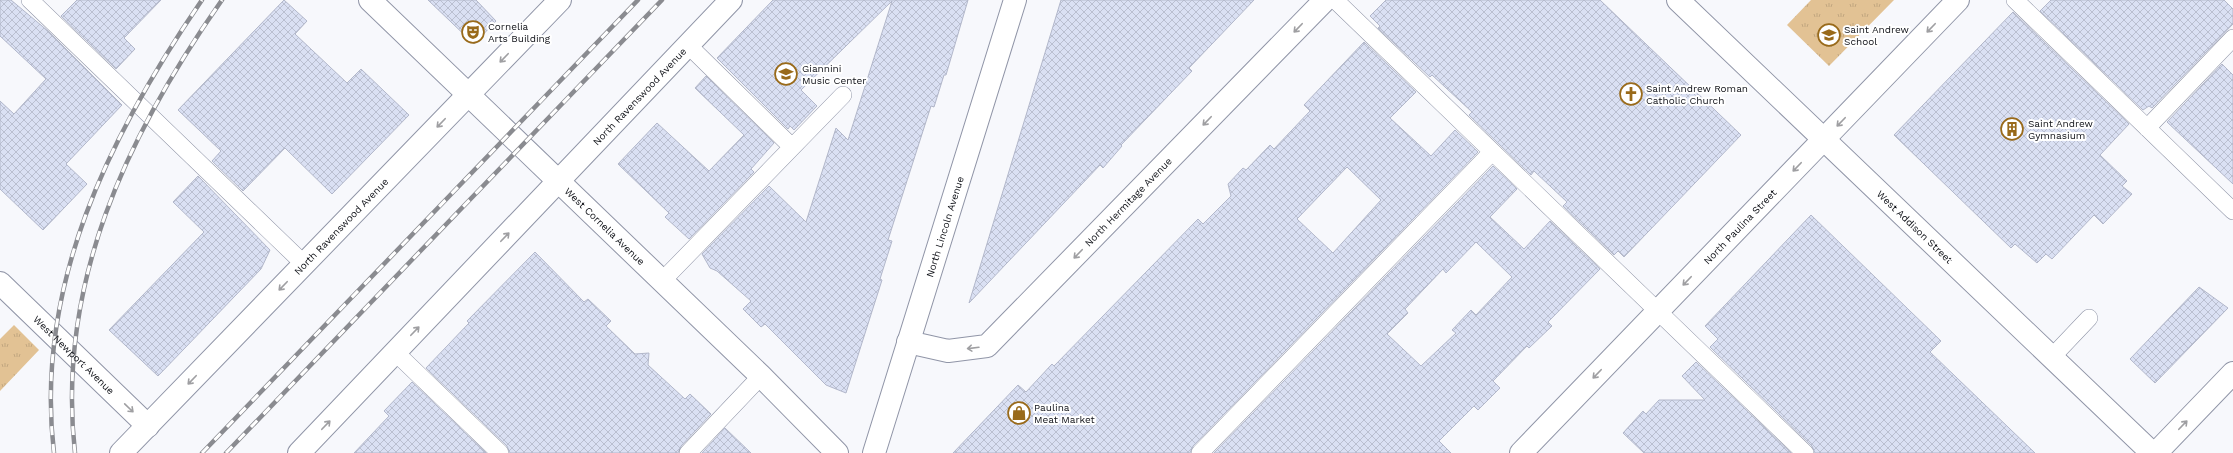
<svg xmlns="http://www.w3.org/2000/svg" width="2233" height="453" font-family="'Work Sans',sans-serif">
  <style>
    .grass { fill: url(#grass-tufts) }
    .building { fill: url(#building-cross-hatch); stroke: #b2b7ca; fill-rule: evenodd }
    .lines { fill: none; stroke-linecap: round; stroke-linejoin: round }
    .lane-casing { stroke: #9095a7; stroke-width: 18 }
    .street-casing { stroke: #9095a7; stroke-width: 24 }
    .secondary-casing { stroke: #9095a7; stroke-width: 24 }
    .lane { stroke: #fff; stroke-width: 17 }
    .street { stroke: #fff; stroke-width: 22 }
    .secondary { stroke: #fff; stroke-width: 22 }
    .rail-casing { stroke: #8a8b90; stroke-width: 4.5 }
    .rail { stroke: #fff; stroke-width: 3; stroke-dasharray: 9; stroke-linecap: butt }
    .oneway { stroke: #9f9fa2 }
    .labels { text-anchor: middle; stroke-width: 4; stroke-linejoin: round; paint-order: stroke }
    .poi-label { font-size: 10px; fill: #0e1016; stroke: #fff; text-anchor: start }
    .street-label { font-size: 10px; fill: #0e1016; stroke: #fff }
  </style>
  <defs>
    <pattern id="grass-tufts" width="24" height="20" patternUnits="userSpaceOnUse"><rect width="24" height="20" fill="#e2c294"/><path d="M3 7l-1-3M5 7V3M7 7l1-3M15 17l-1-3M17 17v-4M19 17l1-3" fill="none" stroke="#c1a67f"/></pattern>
    <pattern id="building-cross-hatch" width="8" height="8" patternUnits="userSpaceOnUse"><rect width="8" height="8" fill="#dae0f3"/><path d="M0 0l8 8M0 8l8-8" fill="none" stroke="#babfd0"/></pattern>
  </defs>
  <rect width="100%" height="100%" fill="#f7f8fc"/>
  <!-- grass -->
  <path class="grass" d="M1811,0H1894L1829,66L1787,25Z
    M14,325L39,350L0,391V339Z"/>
  <!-- building -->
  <path class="building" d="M0,0H11L48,31L122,105L66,164L87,184L43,230L0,189V101L14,114L46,79L0,36Z
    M77,0H161L124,38L135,49L116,69L61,16Z
    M284,0L307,21L295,34L347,83L361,69L409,115L332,194L285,148L243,191L212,161L221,151L178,110Z
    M428,0H476L496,21L474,44Z
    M773,0H968L946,75H944L934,107L931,106L888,240L892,241L880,279L882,280L846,393L826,385L765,324L761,327L743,309L751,301L717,271L710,268L702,254L769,186L806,222L836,128L848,140L892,1L801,90L817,106L794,130L790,126L788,129L717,58Z
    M1061,0H1254L1189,68L1192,71L1121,145L1122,146L1103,168L1100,165L969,303Z
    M1386,0H1600L1741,135L1624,257L1618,251L1614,255L1563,206L1567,202L1534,171L1531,175L1469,115L1472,112L1432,75L1430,77L1378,28L1380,26L1370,16Z
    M2051,0H2224L2233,9V24L2152,108L2149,106L2143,110L2040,11Z
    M2013,12L2129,124L2100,155L2127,181L2122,186L2132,194L2103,224L2094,215L2052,259L2046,254L2037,263L2015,244L2011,248L1894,135Z
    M1364,42L1416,92L1390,118L1431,156L1455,130L1478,152L1193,446L1190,453H953L1018,385L1026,392L1052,364L1054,366L1198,219L1203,224L1231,196L1228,184L1243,168L1246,170L1270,145L1274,149L1310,111L1304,105ZM1347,167L1381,200L1333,253L1297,219Z
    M2222,64L2233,75V184L2167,122Z
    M706,76L774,143L751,169L754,172L689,239L665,217L669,213L618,164L657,123L709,171L744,135L695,88Z
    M1493,166L1517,189L1490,217L1524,249L1550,221L1600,269L1548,322L1552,326L1529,348L1527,346L1493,381L1500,388L1478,410L1474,406L1439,441L1451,453H1214ZM1476,242L1512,277L1476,315L1471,310L1452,330L1456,333L1421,366L1387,334L1408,313L1405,309L1443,269L1446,273Z
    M198,176L270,250L261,269L158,376L109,330L204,232L173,202Z
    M1811,215L1941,341L1930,352L2035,453H1815L1812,446L1710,347L1718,339L1705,326Z
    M535,252L584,302L588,299L611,321L606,326L635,354L649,353L648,365L685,399L690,394L711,414L681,446L678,453H510L507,446L426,368L469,323L467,321Z
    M2199,287L2228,308L2155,383L2130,359Z
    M1696,362L1791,453H1644L1623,433L1643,411L1646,414L1659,400H1705L1682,376Z
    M412,382L486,453H354L389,416L384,411Z
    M725,428L751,453H702Z"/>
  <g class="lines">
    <!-- lane casing -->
    <g class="lane-casing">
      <path id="lane" d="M30,0L304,264
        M1335,0L1805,453
        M2015,0L2233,211
        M688,45L792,147
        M2147,128L2233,38
        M662,281L843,95
        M395,352L500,453
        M2052,357L2089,318
        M688,453L761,376
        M1200,453L1492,152"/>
    </g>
    <!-- street casing -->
    <g class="street-casing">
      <g id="street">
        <path id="s1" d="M370,0L761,376L837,453"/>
        <path id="s2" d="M0,283L148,426"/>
        <path id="s3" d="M908,342L948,351L987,346L1325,0"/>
        <path id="s4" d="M121,453L560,0"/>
        <path id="s5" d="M299,453L731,0"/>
        <path id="s6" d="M1521,453L1958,0"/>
        <path d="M2156,453L2233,373"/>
      </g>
    </g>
    <!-- secondary casing -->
    <g class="secondary-casing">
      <g id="secondary">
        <path id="s7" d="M1678,0L2152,453"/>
        <path id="s8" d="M874,453L1015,0"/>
      </g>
    </g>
    <!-- lane -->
    <use href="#lane" class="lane"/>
    <!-- street -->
    <use href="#street" class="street"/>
    <!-- secondary -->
    <use href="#secondary" class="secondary"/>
    <!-- rail casing -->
    <g class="rail-casing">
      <path id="rail" d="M54,453C34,286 110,134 202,0
        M75,453C56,284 127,135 222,0
        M202,453L638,0
        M226,453L662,0"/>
    </g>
    <!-- rail -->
    <use href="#rail" class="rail"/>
  </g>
  <!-- one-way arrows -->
  <defs><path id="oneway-shaft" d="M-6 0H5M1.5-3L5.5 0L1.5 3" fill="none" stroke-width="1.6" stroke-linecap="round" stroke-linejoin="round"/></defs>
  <g class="oneway">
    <use href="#oneway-shaft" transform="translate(1298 28) rotate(134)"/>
    <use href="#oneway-shaft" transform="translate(1931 28) rotate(134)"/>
    <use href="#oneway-shaft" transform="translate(504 58) rotate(134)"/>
    <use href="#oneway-shaft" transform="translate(1207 121) rotate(134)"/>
    <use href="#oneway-shaft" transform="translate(1841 122) rotate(134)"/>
    <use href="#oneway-shaft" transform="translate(441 123) rotate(134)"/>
    <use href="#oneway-shaft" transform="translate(1797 167) rotate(134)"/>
    <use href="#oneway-shaft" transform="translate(505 237) rotate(-46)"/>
    <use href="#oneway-shaft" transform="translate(1078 254) rotate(134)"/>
    <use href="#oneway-shaft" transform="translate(1687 281) rotate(134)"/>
    <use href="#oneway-shaft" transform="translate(283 286) rotate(134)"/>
    <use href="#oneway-shaft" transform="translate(415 331) rotate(-46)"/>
    <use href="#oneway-shaft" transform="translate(973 348) rotate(173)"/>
    <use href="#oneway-shaft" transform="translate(1597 374) rotate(134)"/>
    <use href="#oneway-shaft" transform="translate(192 380) rotate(134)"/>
    <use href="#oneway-shaft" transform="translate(129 408) rotate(44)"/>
    <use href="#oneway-shaft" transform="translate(326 425) rotate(-46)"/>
    <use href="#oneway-shaft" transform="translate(2183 425) rotate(-46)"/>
  </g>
  <!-- icons -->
  <defs>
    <g id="theatre-ring" transform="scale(1.15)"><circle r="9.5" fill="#fff" stroke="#996a1a" stroke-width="1.5"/><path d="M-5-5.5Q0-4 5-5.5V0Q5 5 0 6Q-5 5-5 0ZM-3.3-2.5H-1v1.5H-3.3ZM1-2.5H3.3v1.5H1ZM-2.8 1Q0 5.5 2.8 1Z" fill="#996a1a"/></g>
    <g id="school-ring" transform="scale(1.15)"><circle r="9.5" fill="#fff" stroke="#996a1a" stroke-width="1.5"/><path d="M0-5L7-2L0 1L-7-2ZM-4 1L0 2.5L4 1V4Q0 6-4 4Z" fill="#996a1a"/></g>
    <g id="church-ring" transform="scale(1.15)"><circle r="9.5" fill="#fff" stroke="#996a1a" stroke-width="1.5"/><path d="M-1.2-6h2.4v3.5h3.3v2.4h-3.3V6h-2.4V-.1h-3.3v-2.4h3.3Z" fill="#996a1a"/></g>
    <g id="building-ring" transform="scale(1.15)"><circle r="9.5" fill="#fff" stroke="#996a1a" stroke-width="1.5"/><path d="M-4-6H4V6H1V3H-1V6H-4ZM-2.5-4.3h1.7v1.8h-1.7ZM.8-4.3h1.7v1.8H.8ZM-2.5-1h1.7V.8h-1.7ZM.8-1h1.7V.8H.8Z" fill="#996a1a"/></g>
    <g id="shop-ring" transform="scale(1.15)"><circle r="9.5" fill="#fff" stroke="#996a1a" stroke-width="1.5"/><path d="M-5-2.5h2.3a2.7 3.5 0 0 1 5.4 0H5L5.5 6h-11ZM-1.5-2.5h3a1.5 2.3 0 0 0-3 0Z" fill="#996a1a"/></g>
  </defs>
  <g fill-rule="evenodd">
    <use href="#theatre-ring" x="473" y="32"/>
    <use href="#school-ring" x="1829" y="35"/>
    <use href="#school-ring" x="786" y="74"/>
    <use href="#church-ring" x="1631" y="94"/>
    <use href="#building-ring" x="2012" y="129"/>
    <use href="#shop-ring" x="1019" y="413"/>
  </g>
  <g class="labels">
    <!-- poi labels -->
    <g class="poi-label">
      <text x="488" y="30">Cornelia<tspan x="488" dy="12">Arts Building</tspan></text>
      <text x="1844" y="33">Saint Andrew<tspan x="1844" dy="12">School</tspan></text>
      <text x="802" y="72">Giannini<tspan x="802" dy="12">Music Center</tspan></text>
      <text x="1646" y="92">Saint Andrew Roman<tspan x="1646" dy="12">Catholic Church</tspan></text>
      <text x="2028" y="127">Saint Andrew<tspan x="2028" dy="12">Gymnasium</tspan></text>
      <text x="1034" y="411">Paulina<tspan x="1034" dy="12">Meat Market</tspan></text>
    </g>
    <!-- street labels -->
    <g class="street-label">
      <text dy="4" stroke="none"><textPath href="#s5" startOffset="493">North Ravenswood Avenue</textPath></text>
      <text dy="4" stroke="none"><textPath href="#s3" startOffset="282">North Hermitage Avenue</textPath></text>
      <text dy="4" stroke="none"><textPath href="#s1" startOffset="326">West Cornelia Avenue</textPath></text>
      <text dy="4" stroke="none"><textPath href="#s8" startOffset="237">North Lincoln Avenue</textPath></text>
      <text dy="4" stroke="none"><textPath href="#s4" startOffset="316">North Ravenswood Avenue</textPath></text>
      <text dy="4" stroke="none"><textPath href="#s6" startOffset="315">North Paulina Street</textPath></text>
      <text dy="4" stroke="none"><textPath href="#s7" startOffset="328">West Addison Street</textPath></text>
      <text dy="4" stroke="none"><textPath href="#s2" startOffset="103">West Newport Avenue</textPath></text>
    </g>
  </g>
</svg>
